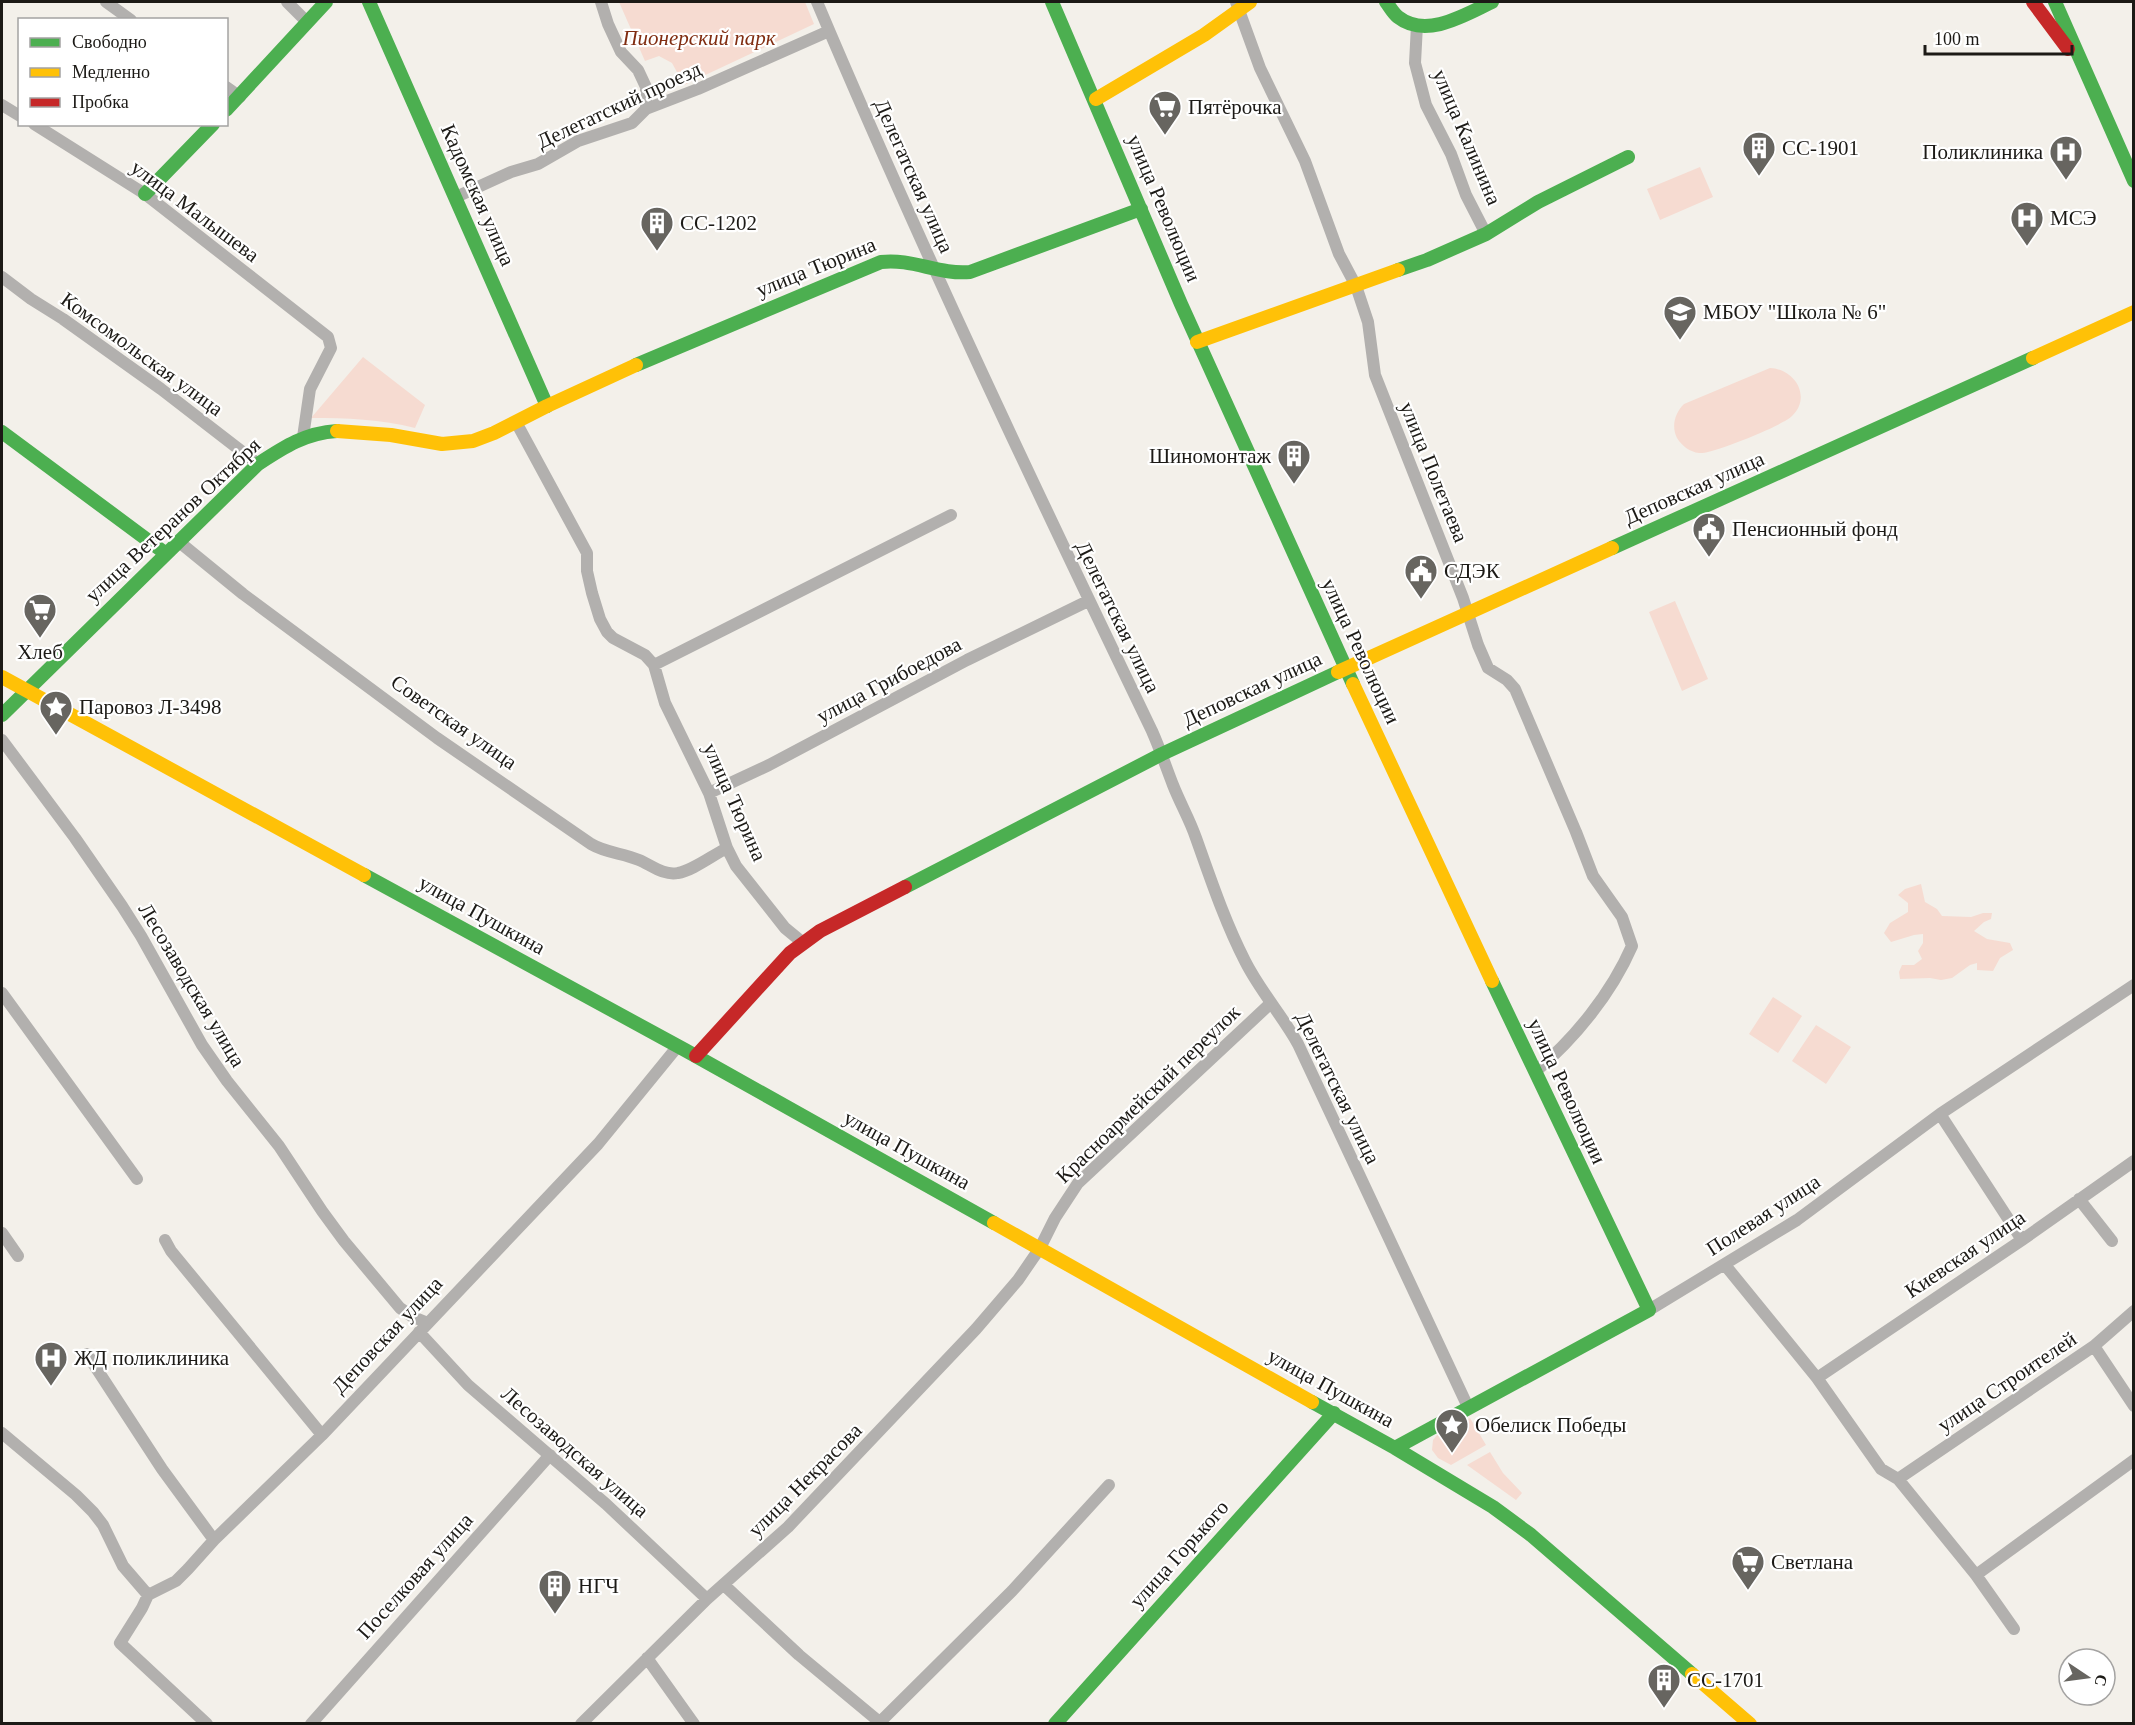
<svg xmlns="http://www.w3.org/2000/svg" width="2135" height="1725" font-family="Georgia,serif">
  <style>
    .green { fill: #f6dbd1 }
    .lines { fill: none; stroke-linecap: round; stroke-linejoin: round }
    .street { stroke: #b2b0ae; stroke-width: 12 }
    .fast { stroke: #4caf50; stroke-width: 14 }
    .slow { stroke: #ffc107; stroke-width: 14 }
    .jam { stroke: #c62828; stroke-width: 14 }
    .labels { text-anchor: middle; stroke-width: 4.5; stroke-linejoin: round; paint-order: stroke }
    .park-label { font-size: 21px; font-style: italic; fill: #802d11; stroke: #fff }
    .street-label { font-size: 21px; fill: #1c1a16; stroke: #fff }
    .poi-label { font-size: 21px; fill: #1c1a16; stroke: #fff; text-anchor: start }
  </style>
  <rect width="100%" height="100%" fill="#f3f0ea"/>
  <!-- green -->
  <path class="green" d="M619,2H805L814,24L684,85L672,63L659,56L645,61Z
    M1700,167L1713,197L1660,220L1647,189Z
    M363,357L425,405L415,428C381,419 346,418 311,418Z
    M1770,368C1795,369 1812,397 1792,416C1784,425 1710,455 1699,453C1690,452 1682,446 1677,438C1671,426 1675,413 1684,404Z
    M1675,601L1708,679L1682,691L1649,612Z
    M1921,884L1925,902L1937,909L1942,916L1971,917L1983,913H1992L1991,919L1984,922L1974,931L1987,939L2010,943L2013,950L2000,958L1993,971L1977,970V963L1970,965L1952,978L1941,980L1930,978L1900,979L1899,972L1902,965H1914L1922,959L1918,951L1923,943V934L1914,935L1891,942L1884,933L1890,923L1908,912V903L1898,895L1905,889Z
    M1773,997L1802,1016L1778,1053L1749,1034Z
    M1816,1025L1851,1047L1826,1084L1792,1061Z
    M1470,1418L1486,1445L1451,1465L1438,1458L1432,1450L1433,1440L1437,1435Z
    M1490,1452L1503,1473L1522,1493L1516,1500L1467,1465Z"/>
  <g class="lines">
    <!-- street -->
    <path class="street" d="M106,2L131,20
      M287,2L306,21
      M601,2L608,24L621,52L638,70L646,87V109
      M817,2C921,248 1036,490 1152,731C1160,749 1166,767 1173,785C1180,803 1190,820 1196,838C1211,880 1225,922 1245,961C1260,991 1282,1015 1298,1044L1468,1407
      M1236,2L1260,68L1305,161L1339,254L1356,286L1368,322L1375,375L1463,598L1478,645L1488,668L1507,680L1515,689L1576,832L1593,876L1622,917L1632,946C1611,994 1575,1038 1535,1072
      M1417,25L1415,63L1426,105L1451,154L1466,195L1486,234
      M226,87L240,97
      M2,105L20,116
      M34,124L145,194L328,337L331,348L310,389L303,437
      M456,197L511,172L538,164L578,141L632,123L646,109L698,89L829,31
      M2,277L31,299L63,319L161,389L258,464
      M516,422L587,553V571L592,593L600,619L607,632L613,638L645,655L654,665L665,703L709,793L727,848L736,866L785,928L802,942
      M178,541L243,594L437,738L591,844C606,853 623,853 639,860C651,865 664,876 678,873C692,871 713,855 727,848
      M654,665L951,515
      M2,740L75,838L122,906L141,936L202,1045L227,1081L279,1146L322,1211L344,1241L400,1308L413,1317L428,1323
      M709,793L769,765L967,660L1088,601
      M2,993L137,1179
      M1940,1114L2022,1240
      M2079,1199L2112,1241
      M2,1233L18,1256
      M165,1240L171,1251L322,1435
      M1725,1265L1817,1378L1881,1469L1898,1479L1976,1575
      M1649,1310L1797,1220L1940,1114L2134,985
      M419,1332L468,1385L606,1504L707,1599
      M2094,1346L2134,1406
      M87,1354L162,1469L214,1540
      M1817,1378L2022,1240L2134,1161
      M2,1433L76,1495L93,1512L103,1525L123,1566L148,1595
      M1898,1479L2094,1346L2134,1311
      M724,1585L799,1655L882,1724
      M2014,1629L1976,1575L2134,1460
      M647,1658L694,1724
      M880,1722L1012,1591L1109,1485
      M207,1724L120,1643L142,1608L148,1595L176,1581L188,1569L214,1540L322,1435L598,1144L678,1046
      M311,1724L550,1455
      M581,1724L707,1599L788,1527L976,1329L1018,1280L1040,1248L1055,1218L1078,1183L1271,1003"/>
    <!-- fast -->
    <path class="fast" d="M369,2L547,406
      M1052,2L1181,304L1353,684
      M1386,2C1390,7 1393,13 1398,17C1426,39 1465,15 1492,2
      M2055,2L2134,181
      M226,110L326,2
      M145,194L213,124
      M1398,270L1427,260L1486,234L1538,202L1628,157
      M636,365L881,262C912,258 939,275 970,272L1141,209
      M2,432L165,553
      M1612,548L2033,358
      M2,715L258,464C284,447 305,433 337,431
      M364,875L685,1050L994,1223
      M905,887L1162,754L1338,672
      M1312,1402L1395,1448L1493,1507L1531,1535L1692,1674
      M1395,1448L1649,1310L1492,981
      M1055,1724L1334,1413"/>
    <!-- slow -->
    <path class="slow" d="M1096,99L1204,35L1250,2
      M1197,342L1398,270
      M2033,358L2134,312
      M337,431L391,435L442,444L473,441L494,433L547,406L636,365
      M1338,672L1612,548
      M2,677L364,875
      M1353,684L1492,981
      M994,1223L1312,1402
      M1692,1674L1750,1724"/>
    <!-- jam -->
    <path class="jam" d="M2033,2L2068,49
      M696,1056L790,953L820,931L905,887"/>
  </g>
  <!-- icons -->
  <defs>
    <g id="supermarket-pin" transform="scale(1.725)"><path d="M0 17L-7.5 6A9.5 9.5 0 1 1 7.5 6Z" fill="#676560" stroke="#fff"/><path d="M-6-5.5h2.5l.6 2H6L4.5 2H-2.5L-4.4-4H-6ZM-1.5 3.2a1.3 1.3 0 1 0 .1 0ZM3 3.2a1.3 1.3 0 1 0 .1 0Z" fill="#fff"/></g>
    <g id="building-pin" transform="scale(1.725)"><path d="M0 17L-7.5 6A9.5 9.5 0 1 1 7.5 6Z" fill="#676560" stroke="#fff"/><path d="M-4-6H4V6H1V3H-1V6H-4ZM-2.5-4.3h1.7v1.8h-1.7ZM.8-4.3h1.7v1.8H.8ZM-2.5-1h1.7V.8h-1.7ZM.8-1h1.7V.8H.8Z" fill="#fff"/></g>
    <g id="hospital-pin" transform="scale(1.725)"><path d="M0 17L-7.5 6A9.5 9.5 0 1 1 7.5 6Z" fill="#676560" stroke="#fff"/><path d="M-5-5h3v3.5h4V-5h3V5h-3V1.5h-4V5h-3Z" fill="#fff"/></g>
    <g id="school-pin" transform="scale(1.725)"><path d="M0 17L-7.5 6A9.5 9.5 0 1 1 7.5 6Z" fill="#676560" stroke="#fff"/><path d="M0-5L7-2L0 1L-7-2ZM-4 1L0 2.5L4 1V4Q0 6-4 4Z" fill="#fff"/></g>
    <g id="civic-pin" transform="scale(1.725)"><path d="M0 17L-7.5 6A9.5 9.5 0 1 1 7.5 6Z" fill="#676560" stroke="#fff"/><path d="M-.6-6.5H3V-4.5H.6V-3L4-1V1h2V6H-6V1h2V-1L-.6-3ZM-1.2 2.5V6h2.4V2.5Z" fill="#fff"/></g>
    <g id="sight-pin" transform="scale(1.725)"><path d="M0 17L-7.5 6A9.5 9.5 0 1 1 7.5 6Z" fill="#676560" stroke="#fff"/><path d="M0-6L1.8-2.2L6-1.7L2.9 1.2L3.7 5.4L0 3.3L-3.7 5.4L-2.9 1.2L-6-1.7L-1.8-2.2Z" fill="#fff"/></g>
  </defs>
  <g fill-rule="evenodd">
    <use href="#supermarket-pin" x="1165" y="107"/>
    <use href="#building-pin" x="1759" y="148"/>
    <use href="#hospital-pin" x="2066" y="152"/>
    <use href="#hospital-pin" x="2027" y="218"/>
    <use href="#building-pin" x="657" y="223"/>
    <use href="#school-pin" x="1680" y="312"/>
    <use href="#building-pin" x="1294" y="456"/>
    <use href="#civic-pin" x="1709" y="529"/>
    <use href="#civic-pin" x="1421" y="571"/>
    <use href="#supermarket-pin" x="40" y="610"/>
    <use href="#sight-pin" x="56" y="707"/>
    <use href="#hospital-pin" x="51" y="1358"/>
    <use href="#sight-pin" x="1452" y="1425"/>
    <use href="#supermarket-pin" x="1748" y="1562"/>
    <use href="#building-pin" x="555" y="1586"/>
    <use href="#building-pin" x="1664" y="1680"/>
  </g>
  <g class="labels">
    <!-- park labels -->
    <g class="park-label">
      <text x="699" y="45">Пионерский парк</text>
    </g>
    <!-- street labels -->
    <g class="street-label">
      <text transform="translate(619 105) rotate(-25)" y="7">Делегатский проезд</text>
      <text transform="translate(1467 137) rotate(67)" y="7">улица Калинина</text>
      <text transform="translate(914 176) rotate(66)" y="7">Делегатская улица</text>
      <text transform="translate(478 195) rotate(66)" y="7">Кадомская улица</text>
      <text transform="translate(1164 208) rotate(67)" y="7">улица Революции</text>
      <text transform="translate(195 211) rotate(37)" y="7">улица Малышева</text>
      <text transform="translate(816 267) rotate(-22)" y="7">улица Тюрина</text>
      <text transform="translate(142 354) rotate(36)" y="7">Комсомольская улица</text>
      <text transform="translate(1434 472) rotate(68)" y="7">улица Полетаева</text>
      <text transform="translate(1694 488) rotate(-24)" y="7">Деповская улица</text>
      <text transform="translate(173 520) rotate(-43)" y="7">улица Ветеранов Октября</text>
      <text transform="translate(1118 617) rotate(64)" y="7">Делегатская улица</text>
      <text transform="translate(1361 651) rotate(65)" y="7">улица Революции</text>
      <text transform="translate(889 680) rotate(-28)" y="7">улица Грибоедова</text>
      <text transform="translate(1252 689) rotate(-25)" y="7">Деповская улица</text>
      <text transform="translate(454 722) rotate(35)" y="7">Советская улица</text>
      <text transform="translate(735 802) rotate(66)" y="7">улица Тюрина</text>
      <text transform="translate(482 915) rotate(29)" y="7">улица Пушкина</text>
      <text transform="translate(192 985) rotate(59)" y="7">Лесозаводская улица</text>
      <text transform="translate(1338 1088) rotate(64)" y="7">Делегатская улица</text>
      <text transform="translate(1567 1091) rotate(65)" y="7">улица Революции</text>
      <text transform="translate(1148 1094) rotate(-44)" y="7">Красноармейский переулок</text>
      <text transform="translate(907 1150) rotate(29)" y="7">улица Пушкина</text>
      <text transform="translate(1763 1215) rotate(-33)" y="7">Полевая улица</text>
      <text transform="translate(1965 1254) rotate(-34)" y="7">Киевская улица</text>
      <text transform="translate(387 1335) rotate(-47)" y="7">Деповская улица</text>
      <text transform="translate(2007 1382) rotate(-34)" y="7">улица Строителей</text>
      <text transform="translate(1331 1388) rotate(29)" y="7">улица Пушкина</text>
      <text transform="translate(575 1452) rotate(41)" y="7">Лесозаводская улица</text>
      <text transform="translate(805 1480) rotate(-45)" y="7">улица Некрасова</text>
      <text transform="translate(1179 1554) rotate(-48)" y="7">улица Горького</text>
      <text transform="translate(415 1576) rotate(-48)" y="7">Поселковая улица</text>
    </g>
    <!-- poi labels -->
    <g class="poi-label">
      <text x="1188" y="114">Пятёрочка</text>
      <text x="1782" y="155">СС-1901</text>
      <text x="2043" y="159" text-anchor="end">Поликлиника</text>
      <text x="2050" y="225">МСЭ</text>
      <text x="680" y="230">СС-1202</text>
      <text x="1703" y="319">МБОУ "Школа № 6"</text>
      <text x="1271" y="463" text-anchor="end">Шиномонтаж</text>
      <text x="1732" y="536">Пенсионный фонд</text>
      <text x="1444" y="578">СДЭК</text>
      <text x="40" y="659" text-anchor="middle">Хлеб</text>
      <text x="79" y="714">Паровоз Л-3498</text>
      <text x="74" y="1365">ЖД поликлиника</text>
      <text x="1475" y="1432">Обелиск Победы</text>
      <text x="1771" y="1569">Светлана</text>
      <text x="578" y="1593">НГЧ</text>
      <text x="1687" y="1687">СС-1701</text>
    </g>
  </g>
  <!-- border -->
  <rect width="2135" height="1725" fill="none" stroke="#1c1a16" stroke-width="6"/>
  <!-- legend -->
  <rect x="18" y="18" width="210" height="108" fill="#ffffff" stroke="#a4a3a2" stroke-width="1.5"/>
  <rect x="30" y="38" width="30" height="9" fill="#4caf50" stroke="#a4a3a2" stroke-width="1.5"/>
  <text x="72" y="48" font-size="18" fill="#1c1a16">Свободно</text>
  <rect x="30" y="68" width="30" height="9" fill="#ffc107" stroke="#a4a3a2" stroke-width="1.5"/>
  <text x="72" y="78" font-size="18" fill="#1c1a16">Медленно</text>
  <rect x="30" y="98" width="30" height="9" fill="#c62828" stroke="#a4a3a2" stroke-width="1.5"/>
  <text x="72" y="108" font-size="18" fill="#1c1a16">Пробка</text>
  <!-- north arrow -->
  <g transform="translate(2087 1677) rotate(103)"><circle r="28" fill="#ffffff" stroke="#a4a3a2" stroke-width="1.5"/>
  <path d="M0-4.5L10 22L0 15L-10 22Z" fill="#676560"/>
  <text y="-9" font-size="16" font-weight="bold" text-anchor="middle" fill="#1c1a16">С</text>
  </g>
  <!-- scale -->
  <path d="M1925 45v9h147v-9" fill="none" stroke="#1c1a16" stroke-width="3"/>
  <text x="1934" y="45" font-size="18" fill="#1c1a16" stroke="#ffffff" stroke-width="4.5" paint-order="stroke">100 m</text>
</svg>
